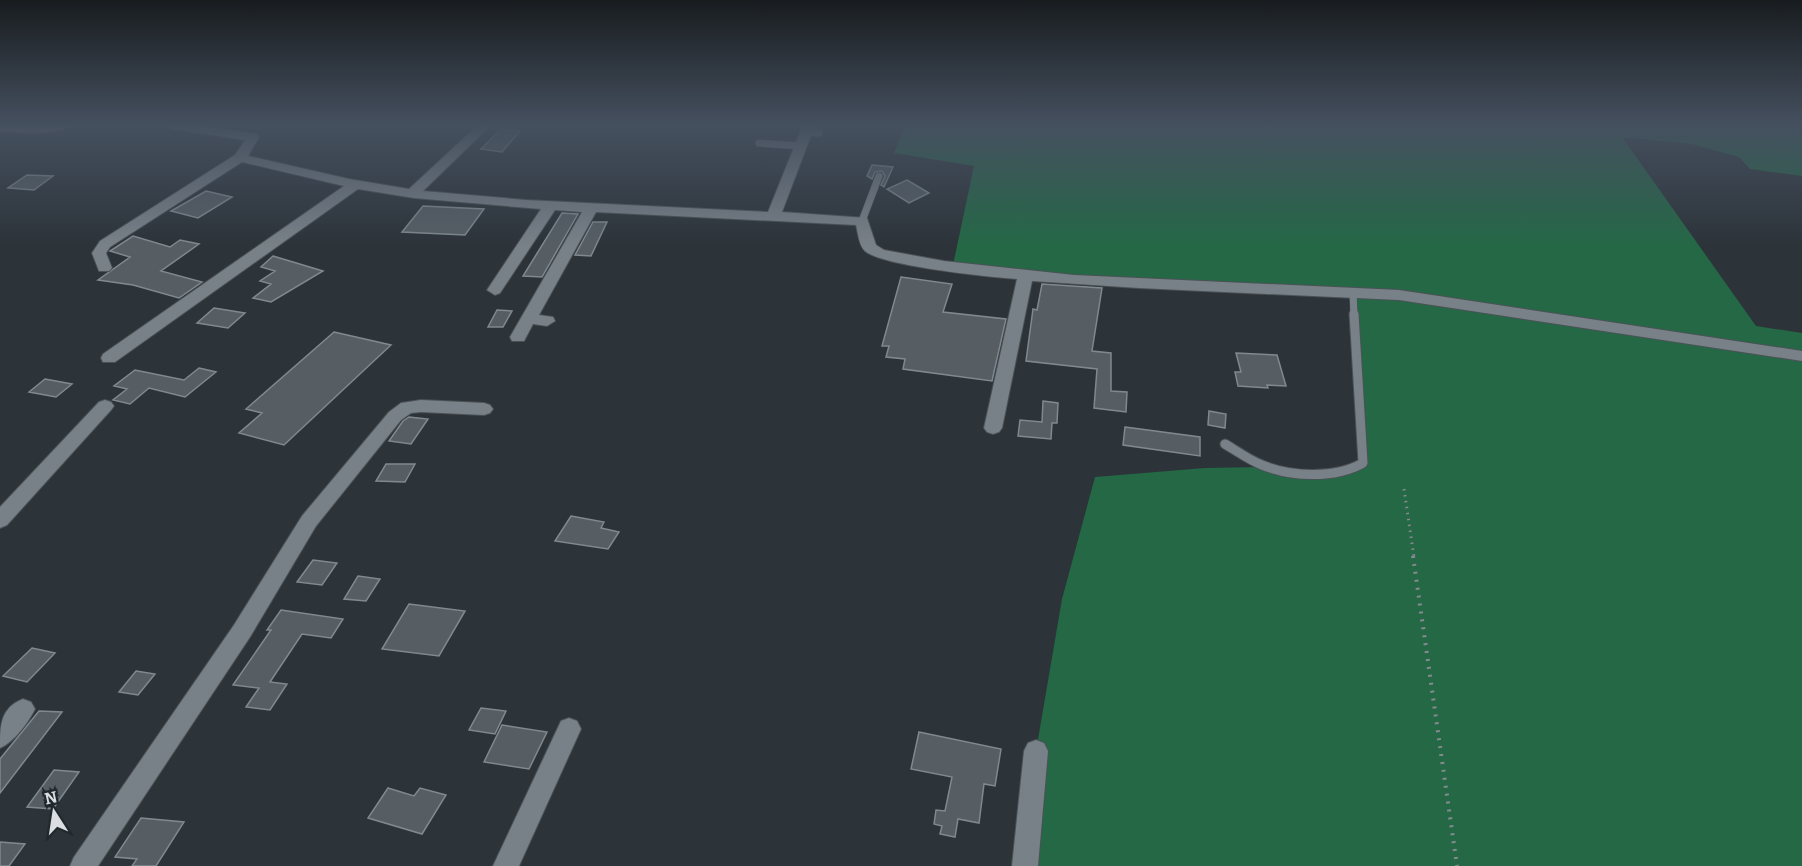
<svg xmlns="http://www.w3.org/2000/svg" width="1802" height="866" font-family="Bitter,serif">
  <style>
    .green { fill: #246846 }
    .building { fill: #565e64; stroke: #80898f; stroke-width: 1.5 }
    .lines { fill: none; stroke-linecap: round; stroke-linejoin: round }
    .lane-far1-casing { stroke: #4b5256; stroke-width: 8 }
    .lane-casing { stroke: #4b5256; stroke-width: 11 }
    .street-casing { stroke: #4b5256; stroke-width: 2 }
    .secondary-casing { stroke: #4b5256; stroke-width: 2 }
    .path-far1 { stroke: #858a8f; stroke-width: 3; stroke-dasharray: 1.5 4.5; stroke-linecap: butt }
    .path { stroke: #858a8f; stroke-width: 4; stroke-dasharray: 2 6; stroke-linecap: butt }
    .lane-far1 { stroke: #798188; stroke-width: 7 }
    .lane { stroke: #798188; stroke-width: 9 }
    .street { fill: #798188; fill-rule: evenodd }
    .secondary { fill: #947f85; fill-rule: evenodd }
  </style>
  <rect width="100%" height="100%" fill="#2c3339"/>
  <!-- green -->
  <path class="green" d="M905,125H1802V176L1750,169L1739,157L1692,144L1622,137L1756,326L1802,333V866H1025L1036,751L1062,599L1095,477L1205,468L1263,467L1343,473L1363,462L1353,292L1161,286L953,265L974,166L894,153Z"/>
  <!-- building -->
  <path class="building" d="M501,129L520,131L502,152L481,149Z
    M872,165L893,167L884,187L881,185L885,176L882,171L875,172L872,179L867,176Z
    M27,175L53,176L34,190L8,188Z
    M907,180L929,193L909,203L887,189Z
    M206,191L232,197L198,218L171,211Z
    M423,206L484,209L465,235L402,232Z
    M562,213L578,214L542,277L523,276Z
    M593,222H607L591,256L575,255Z
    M133,236L170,247L180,240L199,244L161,271L202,282L179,298L133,285L98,280L130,257L110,251Z
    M273,256L323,271L271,302L253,298L271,284L260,281L275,271L261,267Z
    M901,277L952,284L943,312L1006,319L992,381L903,369L905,359L886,357L889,346H882Z
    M1042,284L1102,288L1092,351L1111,353V391L1127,392L1126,412L1094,408L1097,369L1026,361L1033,309L1037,310Z
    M214,308L245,313L228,328L197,323Z
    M497,310L512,311L503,327H488Z
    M334,332L391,345L284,445L239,433L262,413L246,409Z
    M1236,353L1277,355L1286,386L1267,385L1268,388L1238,386L1235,372H1241Z
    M199,368L216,372L185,397L149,388L130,404L113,400L127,389L114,386L135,370L184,380Z
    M45,379L72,384L56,397L29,392Z
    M1043,401L1058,403L1057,423H1052L1051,439L1018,436L1020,420L1042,422Z
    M1209,411L1226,414L1225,428L1208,425Z
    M409,417L428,419L411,444L389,441L403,421Z
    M1125,427L1200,437V456L1123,445Z
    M386,464H415L405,482L376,481Z
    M571,516L604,522L601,528L619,532L608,549L555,541Z
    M313,560L337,563L322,585L297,582Z
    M358,576L380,579L366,601L344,599Z
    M409,604L465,611L439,656L382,649Z
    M281,610L343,619L331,638L302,634L270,682L287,684L270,710L246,707L259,688L233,685L271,630H267Z
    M32,648L55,653L27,682L3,676Z
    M136,671L155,674L138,695L119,692Z
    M481,708L506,711L495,734L469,730Z
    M39,711L62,712L0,793V759Z
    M502,725L547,732L529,769L484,762Z
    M919,732L1001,749L995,786L984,784L979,823L958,819L955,837L940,834L942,826L934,824L936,810L945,811L952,777L911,769Z
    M54,770L79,772L53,809L27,807Z
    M388,788L414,796L420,788L446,795L422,834L368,818Z
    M141,818L184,822L156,866H132L137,859L115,857Z
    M0,842L25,844L9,866H0Z"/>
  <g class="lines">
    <!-- lane-far1 casing -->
    <g class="lane-far1-casing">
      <path id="lane-far1" d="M806,132L819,133
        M759,143L801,146
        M862,221L879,176
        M1353,292L1354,315"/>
    </g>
    <!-- lane casing -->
    <g class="lane-casing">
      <path id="lane" d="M1225,444C1237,451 1249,460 1262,465C1291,477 1335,479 1363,463L1354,314"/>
    </g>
    <!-- street casing -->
    <g class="street-casing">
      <path id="street" d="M165,125H195L257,134L259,137L248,156L349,179L409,189L478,125H491L423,191L526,200L768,212L803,125H815L782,212L867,218L876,245L884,250L944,261L1074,275L1399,290L1802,351V361L1399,300L1139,288L1032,281L1002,428L999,432L993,434L987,432L984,428L1017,279C989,277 882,266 865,251C859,246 858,233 856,225L596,212L539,315L553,317L555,321L547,326L533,324L524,341H512L510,337L582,212L555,210L500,293L495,295L487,290L541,209L414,198L358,189L115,362H103L101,358L103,354L344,186L242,162L110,247L106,253L112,268L109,271H99L92,253L100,241L235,155L245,140L171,129Z
        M105,400L111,402L114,406L111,410L7,525L0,528V507L99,402Z
        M421,400L484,403L490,405L493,409L490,413L484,415L421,412L411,413L401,420L316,526L250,637L98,866H70L74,857L234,625L302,516L389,412L401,403Z
        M23,699L31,702L35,709C28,723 14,742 0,748C0,726 0,708 23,699Z
        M569,718L577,721L581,729L519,866H493L561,721Z
        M1036,740L1044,743L1048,751L1038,866H1012L1024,751L1028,743Z"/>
    </g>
    <!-- secondary casing -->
    <g class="secondary-casing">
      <path id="secondary" d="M0,125H72C60,136 17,132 0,132Z"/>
    </g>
    <!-- path-far1 -->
    <path class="path-far1" d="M1404,489L1414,557"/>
    <!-- path -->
    <path class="path" d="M1413,556L1457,866"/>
    <!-- lane-far1 -->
    <use href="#lane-far1" class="lane-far1"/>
    <!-- lane -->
    <use href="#lane" class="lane"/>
    <!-- street -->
    <use href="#street" class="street"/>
    <!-- secondary -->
    <use href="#secondary" class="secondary"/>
  </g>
  <!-- sky -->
  <linearGradient id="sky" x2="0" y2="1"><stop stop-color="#181c1f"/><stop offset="0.51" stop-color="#45505f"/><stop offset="1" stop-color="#45505f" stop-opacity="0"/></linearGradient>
  <rect width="1802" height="246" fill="url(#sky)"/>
  <!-- north arrow -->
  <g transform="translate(54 812) rotate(348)" stroke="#22292e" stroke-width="4.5" paint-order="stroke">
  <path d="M0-4.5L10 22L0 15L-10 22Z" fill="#dadee2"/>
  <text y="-9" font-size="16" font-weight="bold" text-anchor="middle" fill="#dadee2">N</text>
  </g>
</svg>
